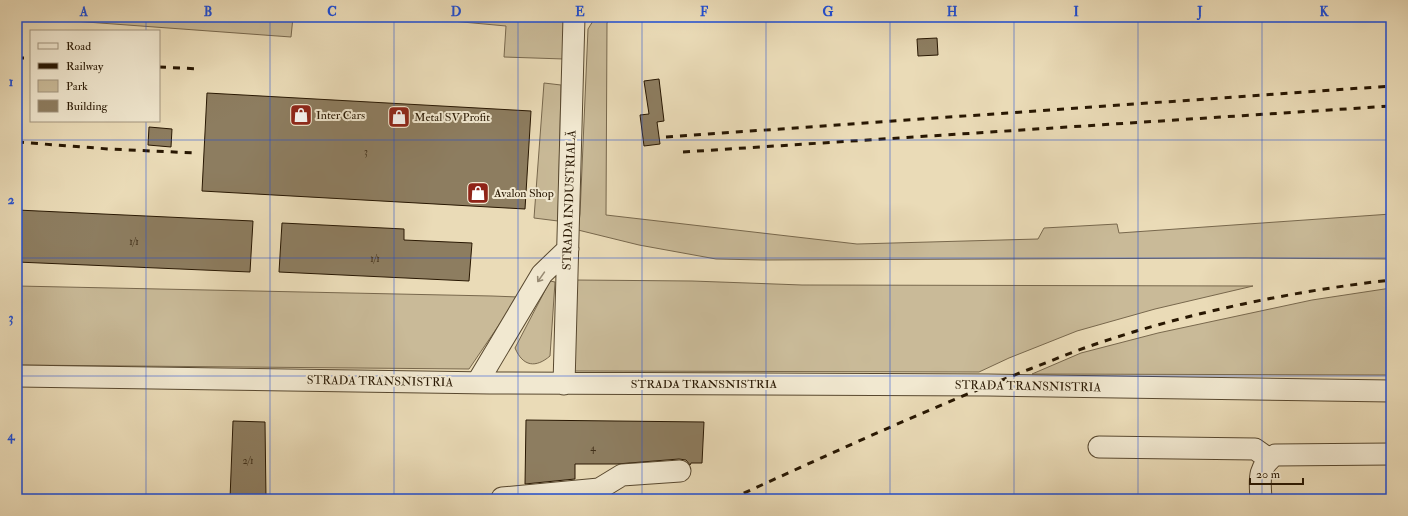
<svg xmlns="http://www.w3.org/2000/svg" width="1408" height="516" font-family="'IM FELL Double Pica',serif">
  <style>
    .green { fill: #c9ba98; stroke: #78684d }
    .building { fill: #8d7d60; stroke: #281702 }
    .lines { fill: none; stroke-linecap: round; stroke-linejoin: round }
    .minor-casing { stroke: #58482f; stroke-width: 23 }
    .minor { stroke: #f1e8d0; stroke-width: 21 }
    .rail { stroke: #281702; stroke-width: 3; stroke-dasharray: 7 7; stroke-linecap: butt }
    .oneway { stroke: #978a73 }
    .grid { fill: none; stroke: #1d4ed8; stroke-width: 1; stroke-opacity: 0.55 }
    .labels { text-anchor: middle; stroke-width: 4; stroke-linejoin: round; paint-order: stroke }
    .number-label { font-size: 10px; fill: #41301a }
    .poi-label { font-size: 12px; fill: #281702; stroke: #f1e8d0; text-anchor: start }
    .street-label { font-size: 12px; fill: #281702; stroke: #f1e8d0 }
    .neatline { fill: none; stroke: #1d4ed8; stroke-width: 1.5 }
    .grid-label { font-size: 13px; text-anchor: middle; font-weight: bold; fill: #1d4ed8 }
  </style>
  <rect width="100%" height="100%" fill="#eadbb7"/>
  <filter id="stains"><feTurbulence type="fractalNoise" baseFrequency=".005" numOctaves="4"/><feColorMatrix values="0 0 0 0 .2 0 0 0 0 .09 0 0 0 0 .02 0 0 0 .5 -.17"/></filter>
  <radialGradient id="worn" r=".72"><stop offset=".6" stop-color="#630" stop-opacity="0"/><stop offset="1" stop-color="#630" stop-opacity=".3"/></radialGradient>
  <!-- green -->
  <path class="green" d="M18,17H293L291,37Z
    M408,17H555L566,24L564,59L504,57L506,26Z
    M602,17H610L607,23L606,215L857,244L1038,239L1044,228L1117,224L1119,233L1391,214V259L1246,258L764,260L716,259L639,245L578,230L580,214L588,29L593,21Z
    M544,83L561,85L558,221L534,218Z
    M575,280L692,281L802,285L1253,286L1155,309L1077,331L1009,358L979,372L572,371Z
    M550,281L555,282L550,356C536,368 523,367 515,348Z
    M17,286L492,296L518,297L469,369L17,365Z
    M1391,288V375L1032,374L1081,353L1158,333L1312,300Z"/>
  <!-- building -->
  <path class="building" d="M937,38L938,55L918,56L917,39Z
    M659,79L664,121L657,122L660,144L644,146L640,115L649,114L644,81Z
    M207,93L531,111L525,209L202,191Z
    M149,127L172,129L171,147L148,145Z
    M17,210L253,221L250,272L17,262Z
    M282,223L404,229V240L472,243L469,281L279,272Z
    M526,420L704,422L702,463H691L690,465L686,460L679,459L617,464H575V479L525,484Z
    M233,421L265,422L266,499H230Z"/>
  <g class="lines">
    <!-- minor casing -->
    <g class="minor-casing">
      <path id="minor" d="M17,376L490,383L988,385L1391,391
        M477,383L542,274L568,249
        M564,384L574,17
        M1099,447L1255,449L1269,459
        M502,498L599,489L622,475L680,471
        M1261,499C1260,480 1257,468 1275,455L1391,454"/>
    </g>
    <!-- minor -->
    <use href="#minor" class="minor"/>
    <!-- rail -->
    <path class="rail" d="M17,58H31
      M159,67L200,69
      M666,137L1391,86
      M17,142L109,149L195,153
      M683,152L1391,106
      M731,499C830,454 929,408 1030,369C1051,361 1072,352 1093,345C1186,313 1293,291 1391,280
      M1369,499L1391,498"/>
  </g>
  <!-- one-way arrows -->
  <defs><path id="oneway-shaft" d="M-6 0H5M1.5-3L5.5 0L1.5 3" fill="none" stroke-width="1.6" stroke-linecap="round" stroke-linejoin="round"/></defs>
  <use class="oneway" href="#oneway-shaft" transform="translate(541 277) rotate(125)"/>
  <!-- grid -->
  <path class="grid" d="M146,17V31M270,17V499M394,17V499M518,17V499M642,17V499M766,17V499M890,17V499M1014,17V499M1138,17V499M1262,17V499M146,121V499M17,140H1391M17,258H1391M17,376H1391"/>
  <!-- icons -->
  <defs>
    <g id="shop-square" transform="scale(1.15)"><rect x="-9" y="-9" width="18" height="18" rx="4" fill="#8f2418" stroke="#f1e8d0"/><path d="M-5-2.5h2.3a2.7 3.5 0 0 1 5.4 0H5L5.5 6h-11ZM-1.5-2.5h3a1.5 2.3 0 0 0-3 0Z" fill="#fff"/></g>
  </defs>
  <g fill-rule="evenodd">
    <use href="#shop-square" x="301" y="115"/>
    <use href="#shop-square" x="399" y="117"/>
    <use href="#shop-square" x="478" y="193"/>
  </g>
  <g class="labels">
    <!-- number labels -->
    <g class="number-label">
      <text x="366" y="155">3</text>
      <text x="134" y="245">1/1</text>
      <text x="375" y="262">1/1</text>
      <text x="593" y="451">4</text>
      <text x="248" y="464">2/1</text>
    </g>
    <!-- poi labels -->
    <g class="poi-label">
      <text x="316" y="119">Inter Cars</text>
      <text x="414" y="121">Metal SV Profit</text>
      <text x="494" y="197">Avalon Shop</text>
    </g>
    <!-- street labels -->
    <g class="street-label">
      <text transform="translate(569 200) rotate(-88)" y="4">STRADA INDUSTRIALĂ</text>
      <text transform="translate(380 381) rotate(1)" y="4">STRADA TRANSNISTRIA</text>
      <text x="704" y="388">STRADA TRANSNISTRIA</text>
      <text transform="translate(1028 386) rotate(1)" y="4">STRADA TRANSNISTRIA</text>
    </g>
  </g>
  <!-- margin -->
  <rect width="1408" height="516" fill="none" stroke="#eadbb7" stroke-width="44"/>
  <!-- legend -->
  <rect x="30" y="30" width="130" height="92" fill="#f1e8d0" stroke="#a1947e"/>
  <rect x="38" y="43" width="20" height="6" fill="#f1e8d0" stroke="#a1947e"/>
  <text x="66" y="50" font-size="12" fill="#281702">Road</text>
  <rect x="38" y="63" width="20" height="6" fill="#281702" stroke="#a1947e"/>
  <text x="66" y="70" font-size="12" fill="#281702">Railway</text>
  <rect x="38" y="80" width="20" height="12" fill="#c9ba98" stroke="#a1947e"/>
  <text x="66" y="90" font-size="12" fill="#281702">Park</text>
  <rect x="38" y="100" width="20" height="12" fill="#8d7d60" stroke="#a1947e"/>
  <text x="66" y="110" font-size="12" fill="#281702">Building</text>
  <!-- scale -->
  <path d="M1250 478v6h53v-6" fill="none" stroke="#281702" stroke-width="2"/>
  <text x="1256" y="478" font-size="12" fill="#281702" stroke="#f1e8d0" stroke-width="3" paint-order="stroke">20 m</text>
  <rect x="22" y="22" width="1364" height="472" class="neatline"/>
  <g class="grid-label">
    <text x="84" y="16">A</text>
    <text x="208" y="16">B</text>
    <text x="332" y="16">C</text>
    <text x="456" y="16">D</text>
    <text x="580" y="16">E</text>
    <text x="704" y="16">F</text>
    <text x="828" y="16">G</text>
    <text x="952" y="16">H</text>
    <text x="1076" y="16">I</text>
    <text x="1200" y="16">J</text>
    <text x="1324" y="16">K</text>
    <text x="11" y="86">1</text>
    <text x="11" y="204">2</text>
    <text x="11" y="322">3</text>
    <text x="11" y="440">4</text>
  </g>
  <rect width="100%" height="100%" filter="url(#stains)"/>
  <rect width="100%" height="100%" fill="url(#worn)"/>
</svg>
